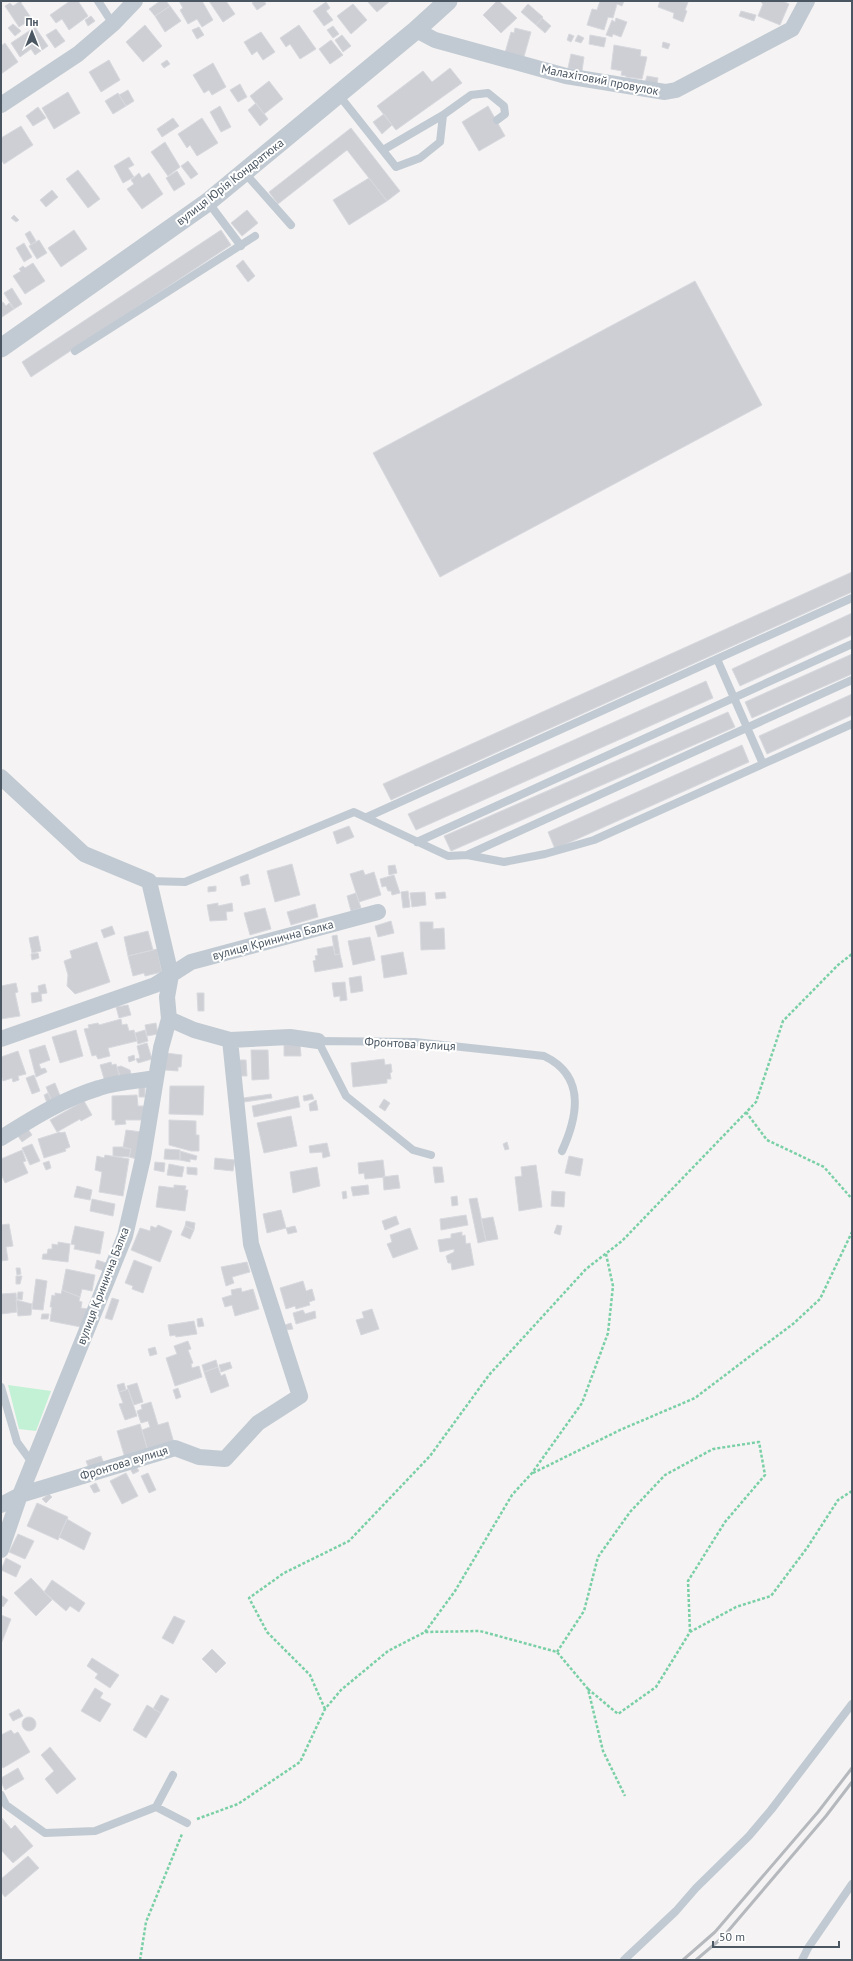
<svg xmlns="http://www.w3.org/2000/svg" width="853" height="1961" font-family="'PT Sans',sans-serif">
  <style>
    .green { fill: #c3f1d5 }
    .building { fill: #cdcfd5; stroke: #d7d9de }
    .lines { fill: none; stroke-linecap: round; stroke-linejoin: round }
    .path { stroke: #7ad0a6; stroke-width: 2.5; stroke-dasharray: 3 2; stroke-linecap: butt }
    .service { stroke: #c1cad2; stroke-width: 8 }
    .minor { stroke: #c1cad2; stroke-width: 16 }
    .tertiary { stroke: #c1cad2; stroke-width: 19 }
    .rail { stroke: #b5b8bd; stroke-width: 3 }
    .labels { text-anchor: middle; stroke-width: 4; stroke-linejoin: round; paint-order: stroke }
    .street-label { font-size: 12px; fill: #4a5661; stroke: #fff }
  </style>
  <rect width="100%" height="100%" fill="#f5f3f3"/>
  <!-- green -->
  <path class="green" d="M8,1385L51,1391L36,1431L19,1429Z"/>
  <!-- building -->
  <path class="building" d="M18,1H22L21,3L32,19L19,27L5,6L10,3L13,6L19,2Z
    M70,1H78L88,16L69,30L62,19L56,23L50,15Z
    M160,1H166L170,6L155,16L149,9Z
    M179,1H202L213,20L202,27L197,19L188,24L180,10L183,8Z
    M209,1H226L235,14L223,22Z
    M255,1H264L266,4L257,10L252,3Z
    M367,1H390L377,12Z
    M497,1H499L517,18L501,33L483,15Z
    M600,1H624L622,6L617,4L613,18L608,17L604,30L587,25L592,9L597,10Z
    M660,1L688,2L685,10L687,11L683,22L673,18L674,13L658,7Z
    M760,1H783L789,4L780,25L758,16L763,4Z
    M326,2L330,8L326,11L333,20L324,26L313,11Z
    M353,4L367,20L351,34L337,16Z
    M528,4L543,17L536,25L521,12Z
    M170,6L181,21L165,32L155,16Z
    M741,11L756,15L754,21L739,16Z
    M91,16L95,21L88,26L85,20Z
    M542,18L551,26L545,33L536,25Z
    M616,18L627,22L621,37L613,34L612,37L606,35L612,20L615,22Z
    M13,24L21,31L15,36L8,28Z
    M145,25L162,46L143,62L126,42Z
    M299,25L316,49L300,59L290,44L286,47L280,38Z
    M333,26L339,34L333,38L327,30Z
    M35,27L48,46L35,55L31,49L20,57L11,43Z
    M199,27L204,35L197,39L192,30Z
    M515,28L531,32L523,60L504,56L511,32L514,33Z
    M56,29L65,41L55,48L46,35Z
    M261,32L275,52L263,60L257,51L252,55L244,42Z
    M569,34L574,36L571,42L567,40Z
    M342,35L351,46L343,52L335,40Z
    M578,35L584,38L581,43L575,41Z
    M590,35L606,38L604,47L589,44Z
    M331,40L343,55L330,64L319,49Z
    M663,42L670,44L668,49L662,47Z
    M5,43L18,62L1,74V46Z
    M614,45L641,50L640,56L647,57L642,79L626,77V76L621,75L622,71L611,69Z
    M571,54L584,57L582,71L568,68Z
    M109,60L120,80L101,92L89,72Z
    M167,60L170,64L164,68L161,64Z
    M213,63L226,87L212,95L209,90L204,93L193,75Z
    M450,68L462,83L396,130L377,106L423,71L432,82Z
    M647,76L658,78L657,84L645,82Z
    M269,81L283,99L264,114L250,96Z
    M240,84L247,97L238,102L230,90Z
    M128,90L134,101L126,106L119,95Z
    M68,92L80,113L54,129L42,108Z
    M118,93L126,106L113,114L105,101Z
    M256,103L268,119L260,126L248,110Z
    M220,106L231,127L221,132L210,112Z
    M488,106L505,136L479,151L462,122Z
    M38,107L46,118L33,126L26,116Z
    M384,114L392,125L382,134L373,122Z
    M173,118L179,126L162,137L157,129Z
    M202,118L218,143L197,156L190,145L187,148L178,134Z
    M21,126L33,145L4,164L1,159V138Z
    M351,128L400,191L387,201L347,150L278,204L269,192Z
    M165,142L180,167L168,176L151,152Z
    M129,157L134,165L128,168L134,177L123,183L114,166Z
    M188,161L198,174L191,179L181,166Z
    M78,170L100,199L88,208L66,179Z
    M177,171L185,184L174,191L166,178Z
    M139,173L142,178L149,173L163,194L142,209L127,189L134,184L131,180Z
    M369,178L387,201L349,225L333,200Z
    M52,190L58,197L46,207L40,200Z
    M247,210L258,223L242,236L231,223Z
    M14,215L19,220L16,222L11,218Z
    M74,230L87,249L61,267L48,248Z
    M221,230L231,245L31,377L22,362Z
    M30,231L36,241L31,245L25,234Z
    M39,240L47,253L37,259L29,246Z
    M24,243L32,257L24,262L16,248Z
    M243,260L255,276L248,282L236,266Z
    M33,263L45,281L25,294L13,276L21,271L19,269L23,266L25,268Z
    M695,281L762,405L440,577L373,453Z
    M12,288L22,304L14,309L4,293Z
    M3,302L6,306L9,303L14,309L2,317L1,303Z
    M852,572V592L391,800L383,784Z
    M852,613V635L740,686L732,669Z
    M852,654V674L752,718L745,702Z
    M706,681L713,698L416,830L408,814Z
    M852,694V715L767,754L759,736Z
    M728,712L735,727L451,851L444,836Z
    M742,745L749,762L555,849L548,832Z
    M349,826L354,837L337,844L333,832Z
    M292,864L300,895L275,902L267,871Z
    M395,865L397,873L389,875L388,866Z
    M363,870L365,875L374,872L381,895L359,902L350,874Z
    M248,874L250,884L242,886L240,877Z
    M394,875L400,893L392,895L391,891H388L386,886L382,887L380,879Z
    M216,886V891L208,892V887Z
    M408,891L410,907L403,908L401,892Z
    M425,892L426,905L412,907L410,893Z
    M445,892L446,898L436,899L435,893Z
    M356,893L361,908L351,911L347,896Z
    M218,903V906L232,903L233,911L226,912L227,920L210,921L207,905Z
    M315,904L318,917L291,925L287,912Z
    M265,908L271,929L250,935L244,913Z
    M391,921L394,933L378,937L375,926Z
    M420,922H433V929L444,928L445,949L421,950Z
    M112,926L115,934L104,938L101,930Z
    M148,931L153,950L128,956L124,937Z
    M337,935L340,954L335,955L332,936Z
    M38,936L41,951L32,953L29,938Z
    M370,937L375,960L353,965L348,941Z
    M97,942L110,982L75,994L67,986L68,975L64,961L72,958L70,951Z
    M333,946L335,955L340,954L343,967L315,972L313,961L316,960L315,956L318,955L317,949Z
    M157,949L162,972L145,976L144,973L133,976L128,956Z
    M403,952L407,974L384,978L381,956Z
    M38,953L39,958L32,960L31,954Z
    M361,976L363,991L351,993L349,978Z
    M345,982L347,1000L340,1001V996L334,997L332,983Z
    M16,983L18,992L15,993L20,1016L1,1019V986Z
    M45,984L47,993L41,994L42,1001L32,1003L31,993L39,992L38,986Z
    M197,993H204V1011H198Z
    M128,1005L131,1015L119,1018L116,1007Z
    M121,1019L122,1025L127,1024L129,1031L134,1030L137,1041L108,1048L110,1056L98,1059L96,1055L92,1056L84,1029L89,1028L88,1025L98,1023L99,1025Z
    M156,1023L158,1034L147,1036L145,1025Z
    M76,1030L83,1056L60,1063L52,1037Z
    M145,1030L148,1041L138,1044L135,1033Z
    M147,1043L152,1059L138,1063L136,1059L140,1058L137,1046Z
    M300,1044L301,1056H284V1045Z
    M45,1045L50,1060L39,1064L41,1069L45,1068L47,1072L36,1077L29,1050Z
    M251,1050H268L269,1079L252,1080Z
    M18,1051L26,1074L18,1076L19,1080L13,1082L12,1078L3,1081L1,1075V1057Z
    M166,1053L182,1055L181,1067H178V1071L165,1070Z
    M134,1055L135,1060L129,1062L128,1057Z
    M384,1059L385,1065L391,1064L392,1072L390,1073L391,1079H387V1083L353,1087L351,1063Z
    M237,1060H246L247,1076H238Z
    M111,1062L112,1065L116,1064L120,1077L105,1082L100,1065Z
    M121,1066L130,1070L131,1074L120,1077L117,1067Z
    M34,1075L40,1091L32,1094L26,1078Z
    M55,1083L61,1098L52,1102L46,1087Z
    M170,1086H204L203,1115L169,1114Z
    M139,1087H145V1097H139Z
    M48,1093L52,1102L47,1103L44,1095Z
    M271,1094L272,1098L244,1102L243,1098Z
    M312,1094L314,1099L304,1101L303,1096Z
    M137,1095L138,1106H144V1120H125L126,1124L115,1125V1120H112V1096Z
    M298,1096L300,1107L254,1117L252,1106Z
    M384,1099L390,1103L385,1111L379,1107Z
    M316,1100L318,1110L310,1111L309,1104Z
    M84,1101L92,1115L81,1121L80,1119L57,1132L50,1120Z
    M291,1116L297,1146L264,1153L257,1123Z
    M169,1120L196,1121V1135H199V1151H191L169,1145Z
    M28,1129L32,1135L22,1142L18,1136Z
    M126,1130L142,1132L137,1159L129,1157L131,1149L123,1148Z
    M60,1132V1133L65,1132L70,1147L65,1149L66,1151L44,1158L38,1139Z
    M507,1142L509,1149L505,1150L503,1144Z
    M327,1143L330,1156L323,1158L322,1152L310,1153L309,1146Z
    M32,1144L40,1161L30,1165L22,1148Z
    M113,1147H123L131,1149L129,1157L113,1156Z
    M165,1149L180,1150V1160L164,1159Z
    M22,1150L26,1161L23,1162L28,1173L5,1183L1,1174V1159Z
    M180,1151L197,1156L196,1160L190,1159V1162L180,1160Z
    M105,1155L129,1159L123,1196L99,1192L102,1172L95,1170L97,1156L104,1158Z
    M569,1156L583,1159L580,1176L565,1173Z
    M215,1158L235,1160L233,1171L214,1169Z
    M383,1160L385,1177L365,1179L364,1173L359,1174L358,1163Z
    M49,1161L51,1168L46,1170L43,1163Z
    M155,1162L165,1163L164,1172L154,1170Z
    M169,1164L184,1167L182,1177L167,1175Z
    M536,1165L542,1207L519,1211L515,1177L522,1176L521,1167Z
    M187,1167L197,1168V1175L187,1174Z
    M317,1167L320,1186L293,1193L290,1172Z
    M433,1167H442L444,1182L435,1183Z
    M398,1175L400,1188L384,1190L383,1177Z
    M174,1185L186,1186L185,1190H188L185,1211L156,1207L159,1186L174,1188Z
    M368,1185L369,1194L353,1196L351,1187Z
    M77,1186L92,1190L90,1200L74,1197Z
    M346,1191L347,1198L343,1199L342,1192Z
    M552,1191L565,1192L564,1207L551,1206Z
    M457,1196L458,1205L452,1206L451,1197Z
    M477,1198L486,1241L478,1243L469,1199Z
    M92,1199L115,1204L113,1216L90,1211Z
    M281,1210L286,1228L267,1233L263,1214Z
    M466,1215L468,1225L441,1230L440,1219Z
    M396,1216L399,1224L385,1230L382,1221Z
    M493,1217L498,1239L486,1241L481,1219Z
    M186,1221L195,1223L194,1230L185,1226Z
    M9,1224L13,1246L6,1247L8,1260L1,1261V1225Z
    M158,1225L172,1231L160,1262L131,1250L140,1228L150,1231L151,1226L156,1228Z
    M557,1225L562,1226L560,1235L554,1233Z
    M75,1226L104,1232L100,1254L74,1249L75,1245L71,1244Z
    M185,1226L194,1230L190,1239L181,1235Z
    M295,1226L297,1232L288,1234L286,1228Z
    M410,1228L418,1249L393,1258L387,1244L392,1242L390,1235Z
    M462,1232V1236L465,1235L466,1244L470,1243L474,1265L452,1270L451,1263H448L446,1256L454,1252V1249L440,1252L438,1240L451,1238V1234Z
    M58,1242L70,1244L68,1262L42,1259L43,1254H47L48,1249H52V1244L58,1245Z
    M97,1260L106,1263L104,1271L95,1268Z
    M134,1260L152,1267L143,1293L132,1289L133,1286L125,1283Z
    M247,1262L250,1272L232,1277L234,1283L226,1286L221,1267Z
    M16,1268H20L21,1274L17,1275Z
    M66,1269L95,1275L92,1291L82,1289L80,1297L62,1290Z
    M16,1276H22L20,1284H16Z
    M36,1279L47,1281L43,1310L32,1309Z
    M303,1281L306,1291L312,1289L315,1300L309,1302L310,1305L296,1309L295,1306L286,1309L280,1288Z
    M241,1288L242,1292L253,1289L259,1309L235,1316L232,1305L225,1307L222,1298L232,1295L231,1290Z
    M62,1290L80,1297L79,1301L82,1302L81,1308L88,1309L81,1327L50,1321L52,1307H50L52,1295L55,1296V1293L61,1294Z
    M18,1292H23L22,1300L17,1299Z
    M16,1293L17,1312L1,1314V1294Z
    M112,1298L119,1300L112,1320L105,1318Z
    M16,1300L32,1304L31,1315L18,1316Z
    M372,1309L379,1329L361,1335L356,1320L364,1318L362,1312Z
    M303,1310L305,1314L315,1311L316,1318L296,1324L293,1313Z
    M42,1314H49L48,1319H41Z
    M202,1318L204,1326L198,1327L197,1319Z
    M194,1321L197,1334L176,1337L175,1335L170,1336L168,1325Z
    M291,1323L293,1329L286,1330L285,1325Z
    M188,1341L191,1349L188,1350L193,1363L191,1364L192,1368L199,1366L202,1377L175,1386L166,1358L177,1354L174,1346Z
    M155,1347L157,1354L150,1356L148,1349Z
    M216,1360L218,1367L204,1372L202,1365Z
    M230,1362L232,1368L221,1372L219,1365Z
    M218,1367L221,1376L225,1374L229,1386L211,1393L204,1372Z
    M124,1383L126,1390L119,1392L117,1385Z
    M137,1383L143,1402L134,1405L127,1386Z
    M178,1388L181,1397L176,1399L173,1390Z
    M128,1389L137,1416L125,1420L119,1404L123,1403L119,1392Z
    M151,1402L158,1425L168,1422L174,1443L148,1451L142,1430L150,1427L148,1421L141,1423L137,1411L142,1409L141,1405Z
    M140,1424L148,1451L125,1458L117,1431Z
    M101,1456L105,1466L90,1471L86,1461Z
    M135,1465L139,1471L133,1474L129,1467Z
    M126,1473L138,1496L122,1504L110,1481Z
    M148,1473L156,1490L149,1493L141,1476Z
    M96,1483L100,1491L94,1493L90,1486Z
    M49,1494L52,1497L46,1503L42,1499Z
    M37,1503L68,1517L58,1540L27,1526Z
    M67,1519L91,1533L84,1550L59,1537Z
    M18,1534L34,1541L25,1559L9,1552Z
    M6,1558L21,1566L16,1577L1,1570Z
    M31,1578L52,1600L36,1616L14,1593Z
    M52,1580L85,1603L79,1612L70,1606L66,1611L44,1592Z
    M1,1595L8,1600L3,1607L1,1605Z
    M1,1615L11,1619L1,1644Z
    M174,1616L185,1621L173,1644L162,1638Z
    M212,1649L226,1663L216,1673L202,1659Z
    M92,1658L119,1675L110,1688L95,1678L98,1674L87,1666Z
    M95,1688L103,1693L100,1698L111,1704L100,1722L81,1711Z
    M161,1695L169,1699L161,1713L153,1709Z
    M147,1705L161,1713L146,1738L133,1730Z
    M19,1709L23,1716L13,1721L9,1714Z
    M22 1724a7 7 0 1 1 14 0a7 7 0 1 1-14 0Z
    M11,1730L14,1734L18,1732L30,1752L3,1768L1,1765V1735Z
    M50,1747L76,1779L57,1794L45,1779L54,1771L41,1755Z
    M18,1768L24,1779L5,1790L1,1782V1778Z
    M2,1818L11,1829L15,1825L33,1846L13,1863L1,1850Z
    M28,1856L39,1868L5,1897L1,1892V1879Z"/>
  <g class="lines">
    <!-- path -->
    <path class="path" d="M746,1112L767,1140L824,1167L852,1199
      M533,1473L620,1430L695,1398L745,1360L793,1324L820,1299L852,1232
      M425,1632L455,1591L512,1495L532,1473L582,1403L608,1333L613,1286L606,1254
      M557,1652L584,1611L598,1557L630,1512L665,1475L713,1449L759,1442L765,1475L725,1522L688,1581L690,1632
      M588,1689L618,1714L656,1687L690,1632L736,1607L771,1596L807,1548L838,1500L852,1491
      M325,1709L310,1675L267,1632L249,1598L284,1573L349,1541L430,1456L489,1375L586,1269L622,1241L756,1102L783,1021L838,965L852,954
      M197,1819L238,1804L300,1762L325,1709L341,1690L388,1651L425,1632L480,1631L557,1652L588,1689L603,1751L625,1796
      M140,1960L146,1922L182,1834"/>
    <!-- service -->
    <path class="service" d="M98,1L113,24
      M338,94L396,167L420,158L440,142L443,115L471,95L488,93L504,106L505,114L497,120
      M383,150L443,115
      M244,172L291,225
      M208,202L241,246
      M75,351L255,236
      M717,659L763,764
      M367,817L852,598
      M417,842L852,644
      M467,855L852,680
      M149,881L185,882L354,812L448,856L467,855L504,862L545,854L594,840L852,724
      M431,1155L413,1150L346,1096L318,1041L415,1042L544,1056C586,1076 578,1116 562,1151
      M1,1387L17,1442L33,1464
      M1,1795L6,1805L45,1833L95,1831L156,1807L187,1823
      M156,1807L173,1775
      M624,1960L676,1911L696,1888L749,1836L771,1810L852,1704
      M802,1960L808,1948L852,1884"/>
    <!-- minor -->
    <path class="minor" d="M416,30L435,40L566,76L665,92L676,90L792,29L807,1
      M1,105L78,54L113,24L135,1
      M1,777L84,854L149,881L171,975L167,997L169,1019L161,1048L143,1158L125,1236L20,1495L1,1550
      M169,1019L194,1030L230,1040L290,1037L318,1041
      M1,1039L155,985L191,962L378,912
      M1,1138C33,1118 63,1099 99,1088C117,1082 138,1081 156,1078
      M1,1505L20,1495L175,1448L199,1457L225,1459L258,1423L300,1396L251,1244L230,1040"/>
    <!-- tertiary -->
    <path class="tertiary" d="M1,348L208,202L416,30L448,1"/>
    <!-- rail -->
    <path class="rail" d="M683,1960L715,1932L818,1812L852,1768
      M696,1960L723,1937L826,1816L852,1782"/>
  </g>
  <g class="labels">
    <!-- street labels -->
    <g class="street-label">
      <text transform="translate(600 80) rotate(11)" y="4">Малахітовий провулок</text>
      <text transform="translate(230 182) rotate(-38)" y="4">вулиця Юрія Кондратюка</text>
      <text transform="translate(273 940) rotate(-15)" y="4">вулиця Кринична Балка</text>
      <text transform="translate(410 1044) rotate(3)" y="4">Фронтова вулиця</text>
      <text transform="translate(103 1286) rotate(-69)" y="4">вулиця Кринична Балка</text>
      <text transform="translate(124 1463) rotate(-17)" y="4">Фронтова вулиця</text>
    </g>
  </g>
  <!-- border -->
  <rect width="853" height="1961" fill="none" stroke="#4a5661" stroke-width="4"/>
  <!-- north arrow -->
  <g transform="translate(32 32)" stroke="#ffffff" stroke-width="3" paint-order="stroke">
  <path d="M0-3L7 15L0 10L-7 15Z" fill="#4a5661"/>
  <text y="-6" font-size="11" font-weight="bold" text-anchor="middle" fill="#4a5661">Пн</text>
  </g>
  <!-- scale -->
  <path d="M713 1941v6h126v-6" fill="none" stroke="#4a5661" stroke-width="2"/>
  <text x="719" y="1941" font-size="12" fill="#4a5661" stroke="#ffffff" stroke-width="3" paint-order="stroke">50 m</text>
</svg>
